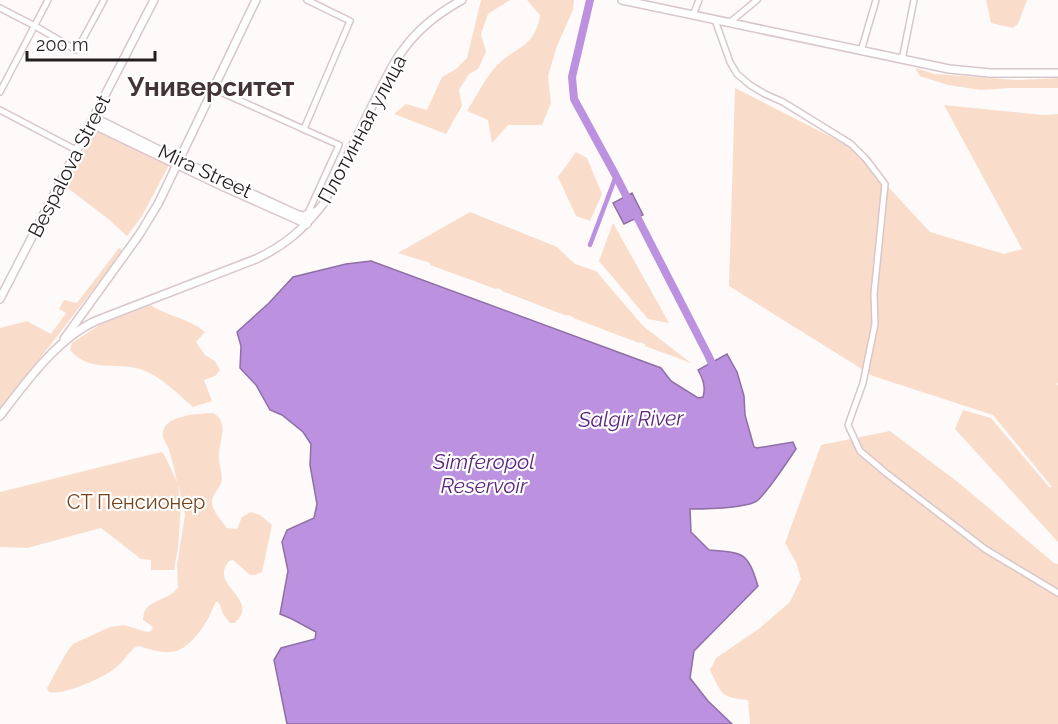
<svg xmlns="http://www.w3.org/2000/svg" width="1058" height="724" font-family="Raleway,sans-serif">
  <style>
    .green { fill: #f9ddca }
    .water { fill: #bc92e0; stroke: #8f6fa6; stroke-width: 1.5 }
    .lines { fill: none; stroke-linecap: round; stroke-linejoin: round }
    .canal { stroke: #bc92e0; stroke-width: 4.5 }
    .river { stroke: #bc92e0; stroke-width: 8 }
    .minor-casing { stroke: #d9c6cb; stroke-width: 8 }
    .major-casing { stroke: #d9c6cb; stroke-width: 10 }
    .minor { stroke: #fff; stroke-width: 5 }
    .major { stroke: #fff; stroke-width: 7 }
    .labels { text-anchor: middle; stroke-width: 4.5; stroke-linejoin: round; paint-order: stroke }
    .street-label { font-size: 20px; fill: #251e20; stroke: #fff }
    .park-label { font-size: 20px; fill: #764319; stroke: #fff }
    .water-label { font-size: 21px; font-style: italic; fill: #5a247f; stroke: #fff }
    .district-label { font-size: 26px; font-weight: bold; fill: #433437; stroke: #fff }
  </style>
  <rect width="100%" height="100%" fill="#fefafa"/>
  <!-- green -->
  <path class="green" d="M481,0H510L488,14L481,34L486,52L478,69L469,74L459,90L462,106L446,134L394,114L406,104L427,110L442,77L456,69L467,58Z
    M527,0H574L573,10L557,46L548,76L551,103L542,125H508L492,143L488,120L467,111C475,98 483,83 492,71C510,47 535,51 540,15Z
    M986,0H1027L1018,24L1013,28L991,23Z
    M915,68L935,74L1018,80L1058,78V88H1011L981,90L948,85L920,76Z
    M735,88L851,147L930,232L1004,254L1022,249L944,105L1044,115L1058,114V383L1056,384L1058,385V542L955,429L963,410L991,418L1049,487H1052L993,415L873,376L729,286Z
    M94,130L169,165L142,216L127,236L106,217L65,186Z
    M576,152L587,158L602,194L590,221L576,216L558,177Z
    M470,212L557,247L575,264L596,271L643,326L691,363L645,346V344L640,342L639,343L573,318V317L568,315L567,316L502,291V290L497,288L496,289L430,265V263L398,253Z
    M613,223L669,323L648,319L599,261Z
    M119,248L123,251L0,410V328L27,321L51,334L66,313L59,309L64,300L77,303Z
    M151,305C168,317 189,318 205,332L196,342L205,355L215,361L220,370L215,376L204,380L212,401L193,407C177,393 161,376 140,369C115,362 90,373 70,350L72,343L101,324Z
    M213,413C230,422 219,441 219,455C218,464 224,475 221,483C218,491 211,495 212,504C213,512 222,521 227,528L237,529L242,517L251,512L260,515L272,525L262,572L255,575H250L233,560L229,561C208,586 261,598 235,623H230L223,614L220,605L217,601C212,607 211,615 206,622C199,634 185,652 170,652C159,653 147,648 137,646C128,652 123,663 114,669C103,678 62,696 49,692L47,688L66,653L73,644L110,627L124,625L147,632L151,631L153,627L143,620C143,618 144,612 145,610C153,599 171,599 178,587L177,565L185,515L178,484L181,507L178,548L174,570H151V560L141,559L101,528L27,548L0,547V492L161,452L164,454L177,482C175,472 172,460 169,450C168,445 164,442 163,437C160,414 199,414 213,413Z
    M890,431L959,483L1054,563L1058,564V724H750L748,700C721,698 721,693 710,670L716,658L760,628L790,602L801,579L796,562L785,543L821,445Z"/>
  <!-- water -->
  <path class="water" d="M632,193L643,215L624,224L613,203Z
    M371,261L661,368L671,381L698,398L703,397C706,387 703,379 698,370L727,354L737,372L744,396L745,415L754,447L757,448L793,442L796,449C789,459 764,498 755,502C739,509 707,509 690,509L691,532L709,550C744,553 747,551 758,586L694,651L690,678L708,701L732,724H287L274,660L281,648L315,639L316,632L292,619L280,614L288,571L282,542L287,530L314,518L317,504L310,465L311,444L303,432L282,415L270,410L256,385L240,368L241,346L237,332L269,303L293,277L346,264Z"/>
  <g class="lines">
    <!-- canal -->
    <path class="canal" d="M590,245L616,176"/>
    <!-- river -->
    <path class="river" d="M590,0L572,77L574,99L616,176L708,355L715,370"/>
    <!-- minor casing -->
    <g class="minor-casing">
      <path id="minor" d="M0,8L35,26L76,50L78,48L104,0
        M693,15L699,0
        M715,20L730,62L737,74L750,85L765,94L783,102L851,144L866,159L885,184L874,294L875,324L863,383L848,425L860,451L886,473L985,549L1058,593
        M729,23L757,0
        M861,51L876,0
        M902,60L914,0
        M214,89L339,145L307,215
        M0,92L48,0
        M0,110L76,150
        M304,129L350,21L307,0"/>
    </g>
    <!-- major casing -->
    <g class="major-casing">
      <path id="major" d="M622,0L949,69L990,73H1058
        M93,117L169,155L296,214L303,216L317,211
        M90,123L224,187L307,224
        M0,299L154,0
        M64,339L139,235L158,204L256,0
        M0,416C25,383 59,336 98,320L256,259C284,246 304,229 323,204C340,172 356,139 372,106C382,87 390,67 403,50C418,29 440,12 462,0"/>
    </g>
    <!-- minor -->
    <use href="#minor" class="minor"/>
    <!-- major -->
    <use href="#major" class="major"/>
  </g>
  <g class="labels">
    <!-- street labels -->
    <g class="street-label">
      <text transform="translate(362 129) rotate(-62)" y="7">Плотинная улица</text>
      <text transform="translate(69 166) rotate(-63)" y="7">Bespalova Street</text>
      <text transform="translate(205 171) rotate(25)" y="7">Mira Street</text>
    </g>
    <!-- park labels -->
    <g class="park-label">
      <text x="136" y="509">СТ Пенсионер</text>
    </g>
    <!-- water labels -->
    <g class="water-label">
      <text transform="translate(631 419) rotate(-1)" y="7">Salgir River</text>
      <text x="484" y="469">Simferopol<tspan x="484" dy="24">Reservoir</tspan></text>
    </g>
    <!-- district labels -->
    <g class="district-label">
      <text x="211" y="96">Университет</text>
    </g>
  </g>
  <!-- scale -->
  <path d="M27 51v9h128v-9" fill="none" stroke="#251e20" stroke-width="3"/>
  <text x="36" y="51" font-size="18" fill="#251e20" stroke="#ffffff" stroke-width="4.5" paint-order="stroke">200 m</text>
</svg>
